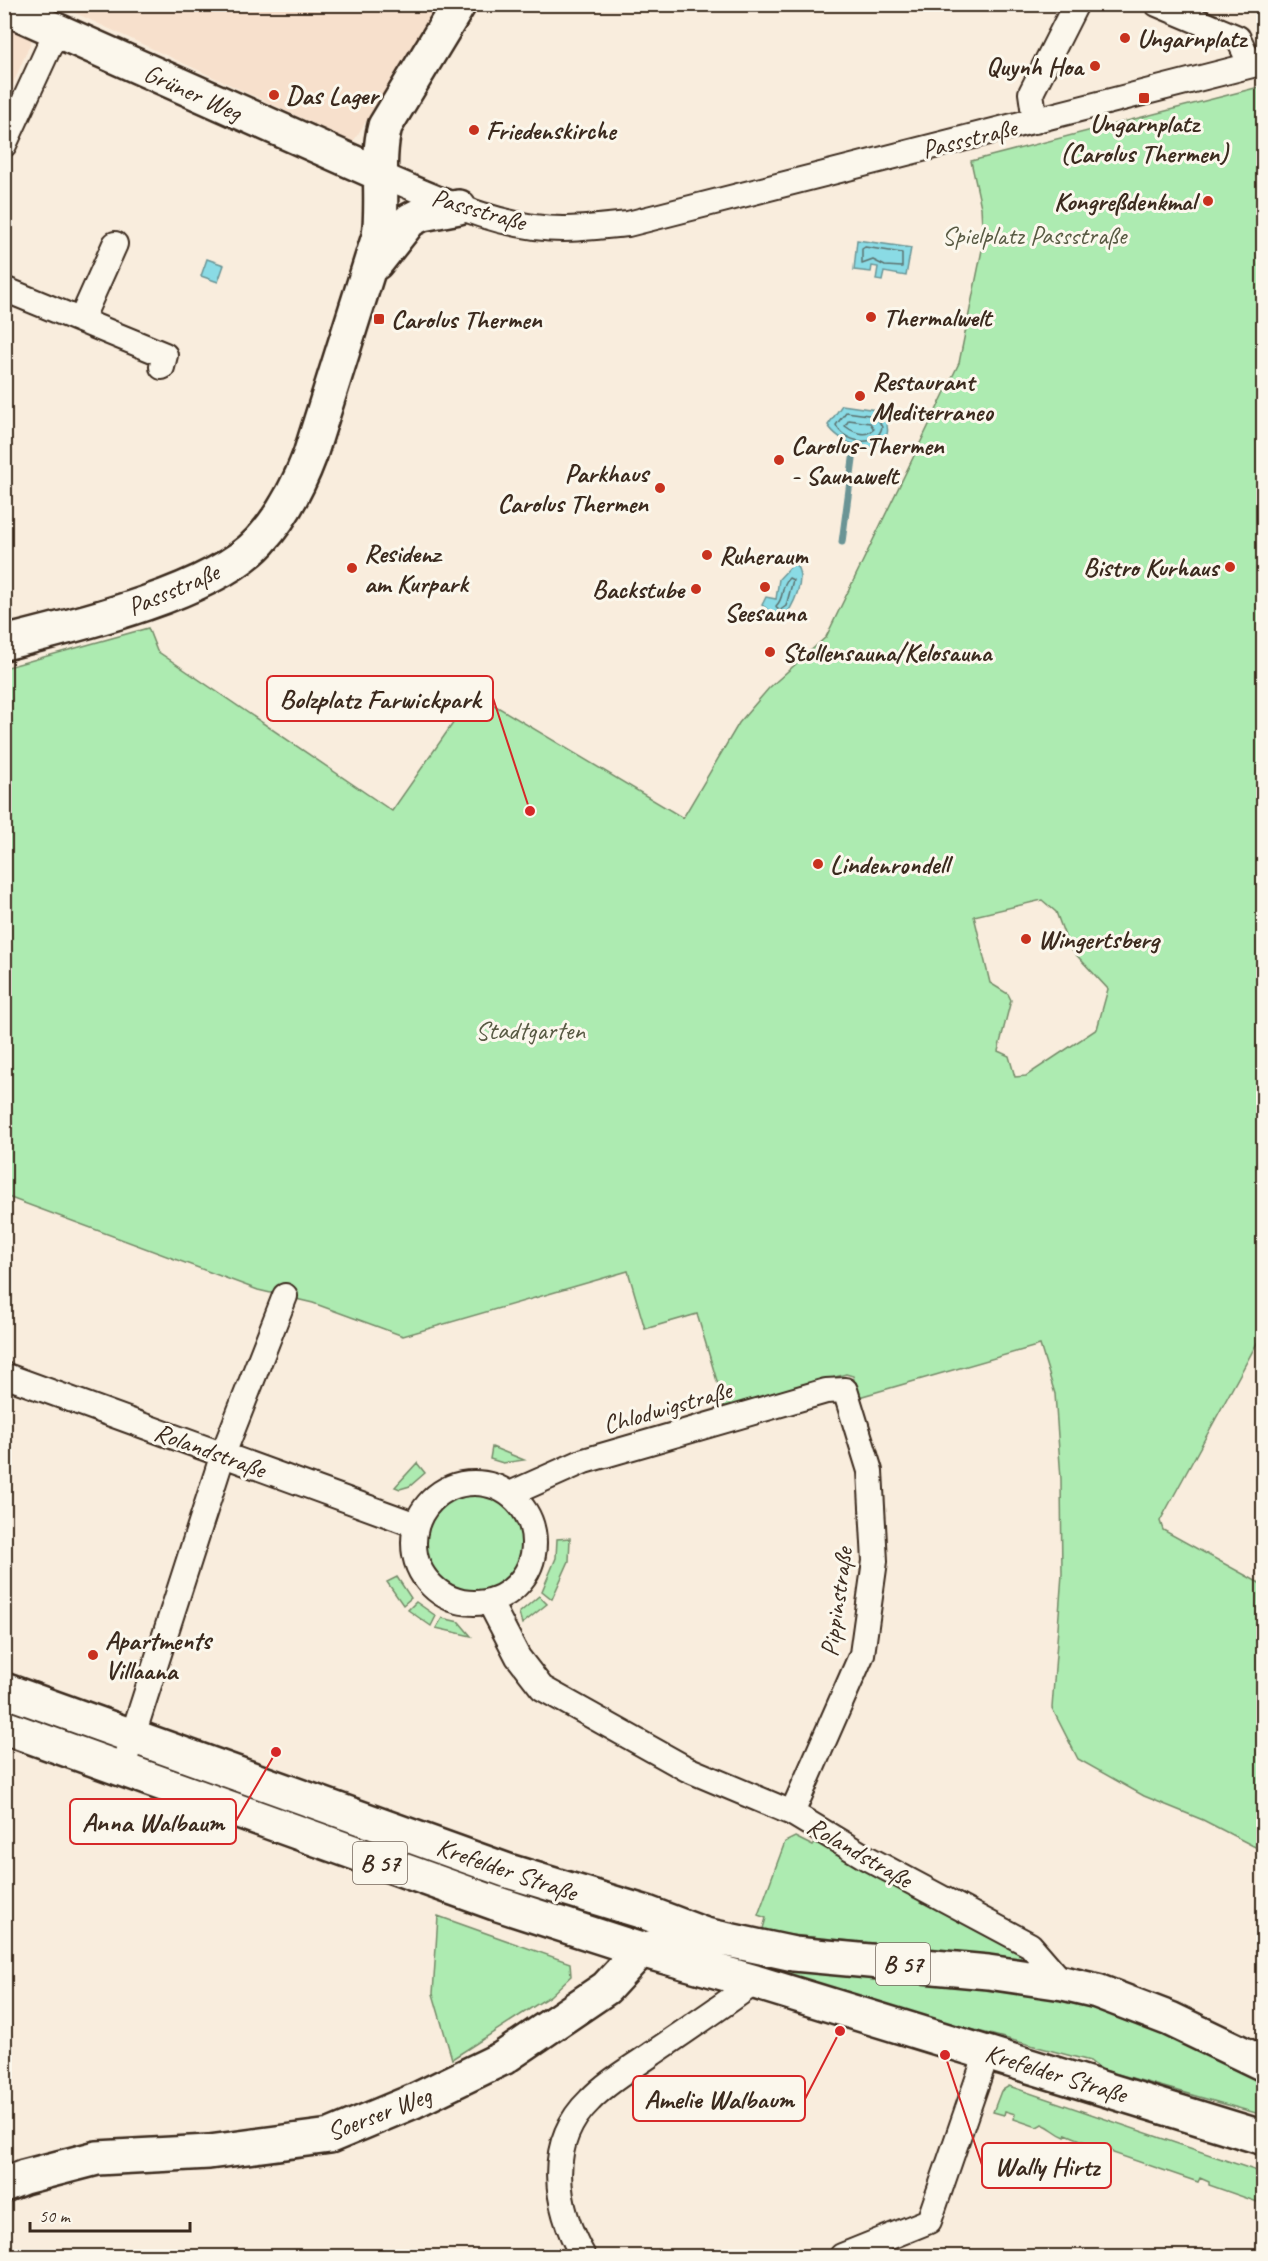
<svg xmlns="http://www.w3.org/2000/svg" width="1268" height="2261" font-family="Caveat,sans-serif">
  <style>
    .built { fill: #f7e0cc }
    .green { fill: #adebb1; stroke: #748a68; stroke-width: 1.5; fill-rule: evenodd }
    .water { fill: #8adbe5; stroke: #6a9495; stroke-width: 1.5 }
    .lines { fill: none; stroke-linecap: round; stroke-linejoin: round }
    .shore { stroke: #5b716e; stroke-width: 1.5 }
    .stream { stroke: #6a9495; stroke-width: 7 }
    .street-casing { stroke: #3b2a1e; stroke-width: 28 }
    .secondary-casing { stroke: #3b2a1e; stroke-width: 38 }
    .primary-casing { stroke: #3b2a1e; stroke-width: 38 }
    .street { stroke: #fbf7ec; stroke-width: 24 }
    .secondary { stroke: #fbf7ec; stroke-width: 33 }
    .primary { stroke: #fbf7ec; stroke-width: 33 }
    .poi-dot { fill: #c8321e; stroke: #fbf7ec; stroke-width: 2 }
    .labels { text-anchor: middle; stroke-width: 6; stroke-linejoin: round; paint-order: stroke }
    .shield { fill: #fbf7ec; stroke: #75685c; stroke-width: 1.5 }
    .shield-label { font-size: 24px; font-weight: bold; fill: #3b2a1e }
    .poi-label { font-size: 26px; font-weight: bold; fill: #3b2a1e; stroke: #fbf7ec; text-anchor: start }
    .street-label { font-size: 26px; fill: #3b2a1e; stroke: #fbf7ec }
    .park-label { font-size: 26px; fill: #585a43; stroke: #fbf7ec }
    .leader { fill: none; stroke: #d62828; stroke-width: 2 }
    .callout-dot { fill: #d62828; stroke: #fbf7ec; stroke-width: 2 }
    .callout { fill: #fbf7ec; stroke: #d62828; stroke-width: 2 }
    .callout-label { font-size: 27px; text-anchor: middle; font-weight: bold; fill: #3b2a1e }
  </style>
  <rect width="100%" height="100%" fill="#f9eddd"/>
  <filter id="ink" filterUnits="userSpaceOnUse"><feTurbulence type="fractalNoise" baseFrequency=".0167" numOctaves="2"/><feDisplacementMap in="SourceGraphic" scale="12" xChannelSelector="R" yChannelSelector="G"/><feConvolveMatrix kernelMatrix="1 2 1 2 8 2 1 2 1" color-interpolation-filters="sRGB"/></filter>
  <g filter="url(#ink)">
    <!-- built -->
    <path class="built" d="M5,5H47L5,102Z
      M58,5H440L353,142Z"/>
    <!-- green -->
    <path class="green" d="M1263,86V1332L1160,1521L1163,1530L1263,1585V1851L1203,1820L1144,1796L1078,1759L1052,1708L1062,1574L1061,1479L1055,1394L1040,1345L859,1397L853,1376L846,1374L725,1408L697,1314L645,1329L628,1271L403,1336L313,1303L258,1290L5,1196L4,668L148,628L157,651L392,811L474,693L683,818L739,723L769,688L826,637L959,363L983,245L981,207L971,161ZM1042,900L1056,912L1069,947L1108,989L1097,1029L1026,1076L1015,1077L1009,1056L998,1051L1011,1000L1008,994L990,983L974,916Z
      M492,1447L524,1460L503,1463L490,1459Z
      M417,1463L425,1473L410,1486L400,1489L395,1487Z
      M422 1543a51 51 0 1 1 102 0a51 51 0 1 1-102 0Z
      M570,1538L569,1561L552,1599L542,1591L556,1558L557,1539Z
      M397,1577L411,1598L403,1605L387,1582Z
      M539,1596L547,1604L522,1624L519,1613Z
      M416,1602L436,1616L431,1626L408,1610Z
      M442,1618L459,1622L471,1636L436,1628Z
      M795,1837L813,1846L818,1840L1024,1955L1020,1958L762,1932L766,1918L758,1915L785,1842Z
      M438,1916L570,1963L571,1976L550,1996L452,2059L433,1994Z
      M729,1960C861,1983 1000,1974 1128,2018C1175,2033 1220,2060 1263,2083V2115L1100,2069L1090,2061L915,2014L909,2018Z
      M1009,2086L1263,2173V2204L1209,2185V2182L1200,2178L1198,2182L1113,2153L1111,2148L1102,2145L1100,2148L1066,2134L1065,2137C1054,2133 1053,2128 1042,2124L1037,2127L1014,2119L1015,2114L1005,2111L1004,2115L993,2112L1001,2091Z"/>
    <!-- water -->
    <path class="water" d="M857,240L911,248L906,276L884,272L882,281L876,280L878,267L872,266L871,272L854,270Z
      M207,259L224,265L218,282L201,276Z
      M842,405L883,411C883,419 890,425 887,434C877,461 838,442 828,425Z
      M794,563C809,577 792,609 781,621L762,605L766,597L776,599L779,579Z"/>
    <g class="lines">
      <!-- shore -->
      <path class="shore" d="M865,247L902,253V267L885,266L873,260L862,264V249Z
        M846,412L876,416L882,427C877,450 843,442 836,425Z
        M849,420L870,423L874,429C865,438 853,432 845,426Z
        M789,578L793,580L786,606L779,611L776,606C785,598 780,586 789,578Z"/>
      <!-- stream -->
      <path class="stream" d="M842,542L853,459"/>
      <!-- street casing -->
      <g class="street-casing">
        <path id="street" d="M1157,4L1238,38L1251,65
          M1035,121L1031,93L1076,4
          M4,145L56,32
          M382,175C439,199 500,229 563,229C584,229 606,226 628,224L1264,62
          M4,289L165,355L162,367
          M81,320L115,244
          M4,1375L416,1525
          M414 1543a60 60 0 1 1 120 0a60 60 0 1 1-120 0Z
          M510,1494L584,1461L826,1391L845,1390L870,1471L875,1561L862,1654L792,1813
          M489,1601L518,1657L542,1688L687,1769L792,1813L867,1858L1030,1945L1063,1983
          M122,1769L223,1454L285,1296
          M583,2256C555,2207 545,2143 590,2100C608,2081 632,2068 653,2053C687,2030 721,2007 755,1982
          M842,2256L929,2221L987,2053"/>
      </g>
      <!-- secondary casing -->
      <g class="secondary-casing">
        <path id="secondary" d="M4,7L382,175
          M376,263L410,220L422,214L459,207
          M4,643C73,626 213,593 260,541C283,516 298,487 310,455L379,236C384,200 376,160 385,126L459,4
          M4,2185L24,2177L97,2158L209,2152L330,2136L414,2101L503,2058L606,1988L641,1950L705,1935"/>
      </g>
      <!-- primary casing -->
      <g class="primary-casing">
        <path id="primary" d="M4,1690L508,1871L647,1913L705,1935L794,1954L988,1972L1063,1983L1097,1991L1170,2019L1264,2064
          M4,1727L495,1903L641,1950L755,1982L1264,2138"/>
      </g>
      <!-- street -->
      <use href="#street" class="street"/>
      <!-- secondary -->
      <use href="#secondary" class="secondary"/>
      <!-- primary -->
      <use href="#primary" class="primary"/>
    </g>
  </g>
  <!-- markers -->
  <g class="poi-dot">
    <circle cx="1125" cy="38" r="6"/>
    <circle cx="1095" cy="66" r="6"/>
    <circle cx="274" cy="95" r="6"/>
    <rect x="1138" y="92" width="12" height="12" rx="3"/>
    <circle cx="474" cy="130" r="6"/>
    <circle cx="1208" cy="201" r="6"/>
    <circle cx="871" cy="317" r="6"/>
    <rect x="373" y="313" width="12" height="12" rx="3"/>
    <circle cx="860" cy="396" r="6"/>
    <circle cx="779" cy="460" r="6"/>
    <circle cx="660" cy="488" r="6"/>
    <circle cx="707" cy="555" r="6"/>
    <circle cx="1230" cy="567" r="6"/>
    <circle cx="352" cy="568" r="6"/>
    <circle cx="765" cy="587" r="6"/>
    <circle cx="696" cy="589" r="6"/>
    <circle cx="770" cy="652" r="6"/>
    <circle cx="818" cy="864" r="6"/>
    <circle cx="1026" cy="939" r="6"/>
    <circle cx="93" cy="1655" r="6"/>
  </g>
  <g class="labels">
    <!-- shield labels -->
    <g class="shield">
      <rect x="353" y="1842" width="54" height="42" rx="4.5"/>
      <rect x="876" y="1943" width="54" height="42" rx="4.5"/>
    </g>
    <g class="shield-label">
      <text x="380" y="1871">B 57</text>
      <text x="903" y="1972">B 57</text>
    </g>
    <!-- poi labels -->
    <g class="poi-label">
      <text x="1137" y="47">Ungarnplatz</text>
      <text x="1083" y="75" text-anchor="end">Quynh Hoa</text>
      <text x="286" y="104">Das Lager</text>
      <text x="1144" y="132" text-anchor="middle">Ungarnplatz<tspan x="1144" dy="30">(Carolus Thermen)</tspan></text>
      <text x="486" y="139">Friedenskirche</text>
      <text x="1196" y="210" text-anchor="end">Kongreßdenkmal</text>
      <text x="883" y="326">Thermalwelt</text>
      <text x="391" y="328">Carolus Thermen</text>
      <text x="872" y="390">Restaurant<tspan x="872" dy="30">Mediterraneo</tspan></text>
      <text x="791" y="454">Carolus-Thermen<tspan x="791" dy="30">- Saunawelt</tspan></text>
      <text x="648" y="482" text-anchor="end">Parkhaus<tspan x="648" dy="30">Carolus Thermen</tspan></text>
      <text x="364" y="562">Residenz<tspan x="364" dy="30">am Kurpark</tspan></text>
      <text x="719" y="564">Ruheraum</text>
      <text x="1218" y="576" text-anchor="end">Bistro Kurhaus</text>
      <text x="684" y="598" text-anchor="end">Backstube</text>
      <text x="765" y="621" text-anchor="middle">Seesauna</text>
      <text x="782" y="661">Stollensauna/Kelosauna</text>
      <text x="830" y="873">Lindenrondell</text>
      <text x="1038" y="948">Wingertsberg</text>
      <text x="105" y="1649">Apartments<tspan x="105" dy="30">Villaana</tspan></text>
    </g>
    <!-- street labels -->
    <g class="street-label">
      <text transform="translate(193 92) rotate(24)" y="9">Grüner Weg</text>
      <text transform="translate(969 138) rotate(-14)" y="9">Passstraße</text>
      <text transform="translate(479 209) rotate(16)" y="9">Passstraße</text>
      <text transform="translate(173 589) rotate(-23)" y="9">Passstraße</text>
      <text transform="translate(667 1407) rotate(-16)" y="9">Chlodwigstraße</text>
      <text transform="translate(210 1450) rotate(20)" y="9">Rolandstraße</text>
      <text transform="translate(836 1602) rotate(-82)" y="9">Pippinstraße</text>
      <text transform="translate(860 1852) rotate(30)" y="9">Rolandstraße</text>
      <text transform="translate(507 1869) rotate(19)" y="9">Krefelder Straße</text>
      <text transform="translate(1056 2073) rotate(17)" y="9">Krefelder Straße</text>
      <text transform="translate(379 2113) rotate(-21)" y="9">Soerser Weg</text>
    </g>
    <!-- park labels -->
    <g class="park-label">
      <text x="1034" y="244">Spielplatz Passstraße</text>
      <text x="530" y="1039">Stadtgarten</text>
    </g>
  </g>
  <!-- callouts -->
  <path class="leader" d="M530 811L493 698M276 1752L236 1821M840 2031L805 2099M945 2055L982 2165"/>
  <g class="callout-dot">
    <circle cx="530" cy="811" r="6"/>
    <circle cx="276" cy="1752" r="6"/>
    <circle cx="840" cy="2031" r="6"/>
    <circle cx="945" cy="2055" r="6"/>
  </g>
  <g class="callout">
    <rect x="267" y="676" width="226" height="45" rx="6"/>
    <rect x="70" y="1799" width="166" height="45" rx="6"/>
    <rect x="633" y="2076" width="172" height="45" rx="6"/>
    <rect x="982" y="2143" width="129" height="45" rx="6"/>
  </g>
  <g class="callout-label">
    <text x="380" y="708">Bolzplatz Farwickpark</text>
    <text x="153" y="1831">Anna Walbaum</text>
    <text x="719" y="2108">Amelie Walbaum</text>
    <text x="1047" y="2175">Wally Hirtz</text>
  </g>
  <!-- margin -->
  <rect width="1268" height="2261" fill="none" stroke="#fbf7ec" stroke-width="24"/>
  <rect x="12" y="12" width="1244" height="2237" fill="none" stroke="#3b2a1e" stroke-width="2" filter="url(#ink)"/>
  <!-- scale -->
  <path d="M30 2222v9h160v-9" fill="none" stroke="#3b2a1e" stroke-width="3"/>
  <text x="39" y="2222" font-size="18" fill="#3b2a1e" stroke="#fbf7ec" stroke-width="4.5" paint-order="stroke">50 m</text>
</svg>
